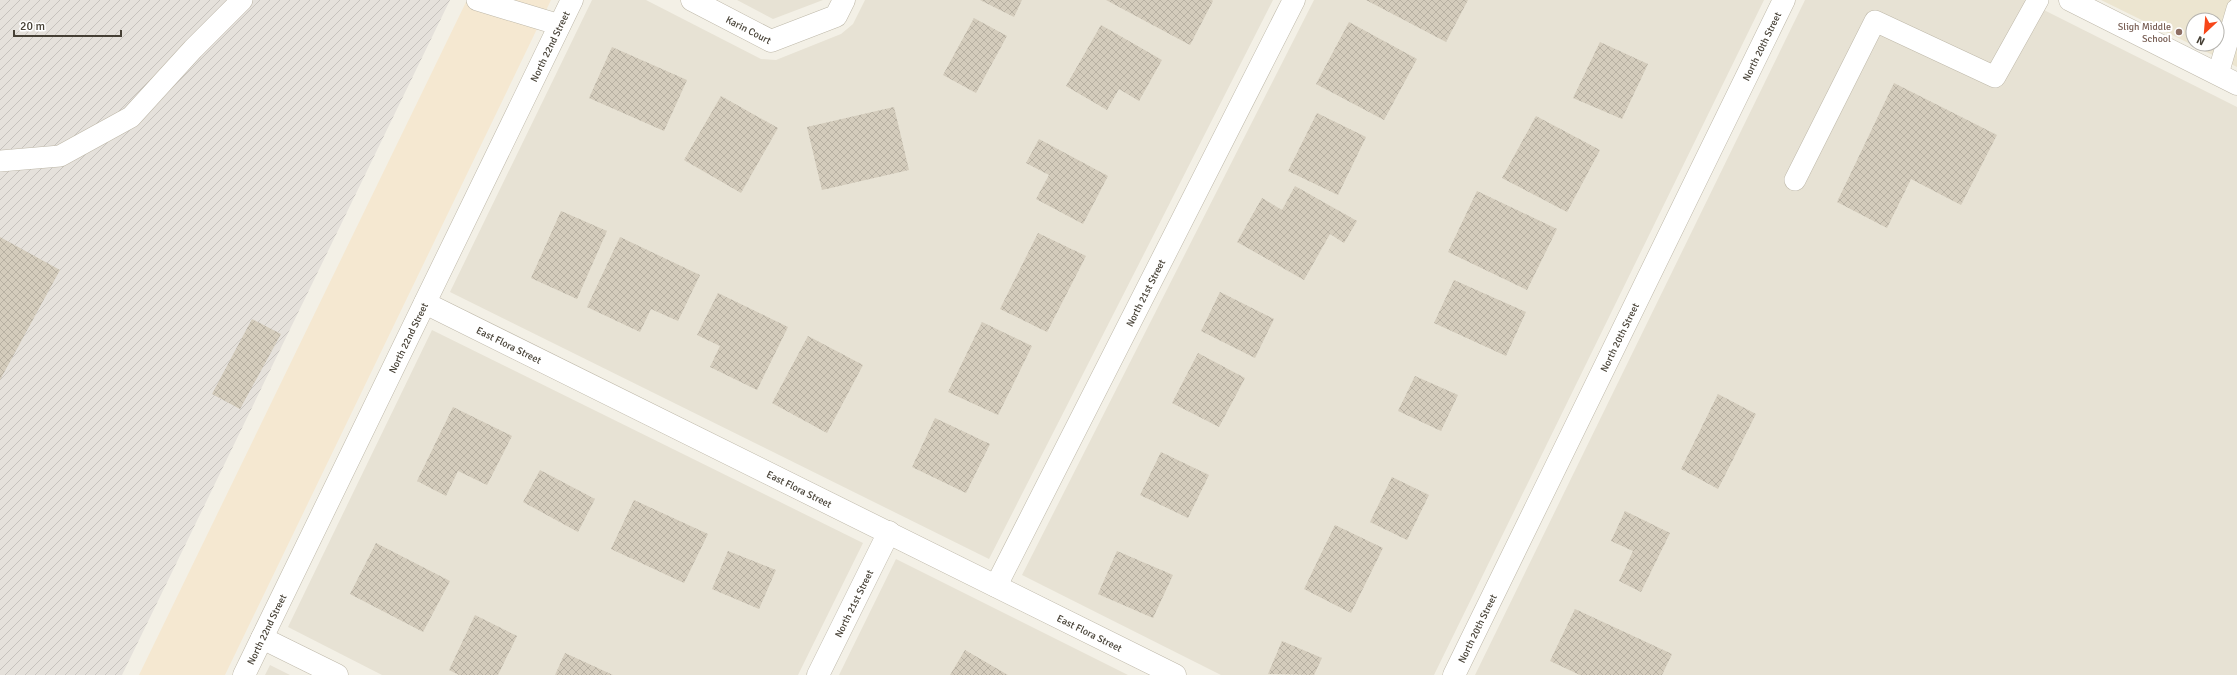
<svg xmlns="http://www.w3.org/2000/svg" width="2237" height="675" font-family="Signika,sans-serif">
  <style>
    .residential { fill: #e7e2d4 }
    .commercial { fill: #f5e8d1 }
    .industrial { fill: url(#industrial-furrows) }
    .education { fill: #ece5d0; fill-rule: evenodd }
    .building { fill: url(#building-cross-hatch) }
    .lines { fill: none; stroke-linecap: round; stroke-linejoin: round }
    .service-casing { stroke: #beb8a9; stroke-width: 22 }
    .minor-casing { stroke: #beb8a9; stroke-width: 23 }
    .tertiary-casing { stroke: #beb8a9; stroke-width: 23 }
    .service { stroke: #fff; stroke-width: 21 }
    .minor { stroke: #fff; stroke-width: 22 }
    .tertiary { stroke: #fff; stroke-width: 22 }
    .education-dot { fill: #8d6e63; stroke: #fff; stroke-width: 1.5 }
    .labels { text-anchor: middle; stroke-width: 4; stroke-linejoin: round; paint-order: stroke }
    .education-label { font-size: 10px; fill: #785e54; stroke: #fff; text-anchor: end }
    .street-label { font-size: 10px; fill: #464035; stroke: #fff }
  </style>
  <defs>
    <pattern id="industrial-furrows" width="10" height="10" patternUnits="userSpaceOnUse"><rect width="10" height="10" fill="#e5e1db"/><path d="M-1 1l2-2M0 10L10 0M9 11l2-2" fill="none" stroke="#c6c2bd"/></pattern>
    <pattern id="building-cross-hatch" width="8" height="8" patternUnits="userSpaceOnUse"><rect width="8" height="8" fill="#d4ccbc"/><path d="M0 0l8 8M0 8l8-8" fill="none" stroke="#b7b0a2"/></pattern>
  </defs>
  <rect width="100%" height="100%" fill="#f3f0e6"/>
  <!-- residential -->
  <path class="residential" d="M592,0H646L761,59L776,60L841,34L853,24L865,0H1273L989,559L450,292Z
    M737,0H823L773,19Z
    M1314,0H1764L1434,675H1221L1022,575Z
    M1805,0H2024L2237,107V675H1475Z
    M432,330L863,543L798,675H382L288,627Z
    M896,559L1128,675H839Z
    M270,665L290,675H265Z"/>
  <!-- commercial -->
  <path class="commercial" d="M467,0H551L225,675H139Z"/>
  <!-- industrial -->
  <path class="industrial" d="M0,0H450L122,675H0Z"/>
  <!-- education -->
  <path class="education" d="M2101,0H2237V67ZM2193,20H2217V44H2193Z"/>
  <!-- building -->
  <path class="building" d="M980,0H1022L1014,17Z
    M1106,0H1212L1213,1L1190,45Z
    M1366,0H1468L1446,42Z
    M974,18L1007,36L976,93L943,75Z
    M1349,22L1417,59L1384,120L1316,84Z
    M1101,25L1162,60L1139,101L1119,89L1107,110L1066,86Z
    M1600,42L1648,64L1622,119L1573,98Z
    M612,47L687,80L664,131L589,98Z
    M1894,83L1997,135L1961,205L1911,179L1887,228L1837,202Z
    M721,96L778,128L741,193L684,160Z
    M894,107L909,170L822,190L807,127Z
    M1317,113L1366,137L1338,195L1288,171Z
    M1536,116L1600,150L1567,212L1502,178Z
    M1039,139L1108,176L1083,224L1036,199L1049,175L1026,163Z
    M1295,186L1357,221L1344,243L1330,234L1304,280L1237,242L1262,198L1282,210Z
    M1477,191L1557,229L1527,290L1448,252Z
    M561,211L607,231L577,299L531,278Z
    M1038,233L1086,256L1047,332L1000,309Z
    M0,237L60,270L0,380Z
    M620,237L700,275L678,321L651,309L640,332L587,307Z
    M1454,280L1526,312L1506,356L1434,323Z
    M1220,292L1274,319L1255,358L1201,331Z
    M718,293L788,327L757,390L710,367L720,346L697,335Z
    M252,319L281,334L240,409L212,394Z
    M982,322L1032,346L998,415L948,392Z
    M808,336L863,365L827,433L772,403Z
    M1198,353L1245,378L1219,427L1172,403Z
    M1415,376L1458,395L1441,431L1398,411Z
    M1718,394L1756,414L1718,489L1681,469Z
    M453,407L512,436L487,485L458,471L446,496L417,481Z
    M935,418L990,444L966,493L912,467Z
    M1161,452L1209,475L1188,518L1140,495Z
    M540,470L595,499L578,532L523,502Z
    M1392,477L1429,495L1407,540L1370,522Z
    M634,500L708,534L684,583L611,549Z
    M1625,511L1670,533L1641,592L1619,581L1633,551L1611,541Z
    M1335,525L1383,548L1351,613L1304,589Z
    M376,543L450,581L423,632L350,594Z
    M728,551L776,570L759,609L712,589Z
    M1117,551L1173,575L1153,618L1098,594Z
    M1575,609L1672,654L1662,675H1580L1550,661Z
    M475,615L517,636L498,675H459L449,670Z
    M1282,641L1322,658L1314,675L1268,674Z
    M965,650L1008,675H950Z
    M565,653L613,675H555Z"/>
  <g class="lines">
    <!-- service casing -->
    <g class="service-casing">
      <path id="service" d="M477,0L560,25
        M2218,74L2237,9
        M0,161L60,156L131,117L193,49L242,0
        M1795,180L1875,21L1995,77L2038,0"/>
    </g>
    <!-- minor casing -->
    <g class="minor-casing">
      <g id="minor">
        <path id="s1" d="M692,0L771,41L836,16L844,0"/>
        <path id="s2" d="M425,303L1175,675"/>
        <path id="s3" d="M996,586L1294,0"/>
        <path d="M262,638L337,675"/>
        <path id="s4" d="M244,675L572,0"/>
        <path id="s5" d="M818,675L889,532"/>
        <path id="s6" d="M1454,675L1784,0"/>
      </g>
    </g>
    <!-- tertiary casing -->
    <g class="tertiary-casing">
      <path id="tertiary" d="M2070,0L2237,84"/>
    </g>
    <!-- service -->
    <use href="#service" class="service"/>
    <!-- minor -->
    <use href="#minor" class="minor"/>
    <!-- tertiary -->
    <use href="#tertiary" class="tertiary"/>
  </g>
  <!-- markers -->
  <circle class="education-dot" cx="2179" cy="32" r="4"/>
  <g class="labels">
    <!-- education labels -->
    <g class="education-label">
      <text x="2171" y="30">Sligh Middle<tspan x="2171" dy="12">School</tspan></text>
    </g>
    <!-- street labels -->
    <g class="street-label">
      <text dy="4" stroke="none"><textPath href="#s1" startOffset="64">Karin Court</textPath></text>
      <text dy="4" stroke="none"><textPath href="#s4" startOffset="699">North 22nd Street</textPath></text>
      <text dy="4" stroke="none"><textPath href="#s6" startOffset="700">North 20th Street</textPath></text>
      <text dy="4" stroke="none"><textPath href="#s3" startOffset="329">North 21st Street</textPath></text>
      <text dy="4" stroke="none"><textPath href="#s4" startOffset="375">North 22nd Street</textPath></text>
      <text dy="4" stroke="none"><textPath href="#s6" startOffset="376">North 20th Street</textPath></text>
      <text dy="4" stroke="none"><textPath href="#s2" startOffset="94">East Flora Street</textPath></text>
      <text dy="4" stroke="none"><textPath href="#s2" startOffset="418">East Flora Street</textPath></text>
      <text dy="4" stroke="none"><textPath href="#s5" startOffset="80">North 21st Street</textPath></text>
      <text dy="4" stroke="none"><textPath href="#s4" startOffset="51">North 22nd Street</textPath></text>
      <text dy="4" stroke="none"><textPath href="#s6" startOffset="52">North 20th Street</textPath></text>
      <text dy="4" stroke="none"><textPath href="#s2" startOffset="742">East Flora Street</textPath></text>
    </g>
  </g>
  <!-- north arrow -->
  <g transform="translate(2205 32) rotate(206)"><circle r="19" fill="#ffffff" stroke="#b5b3ae"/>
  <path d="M0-3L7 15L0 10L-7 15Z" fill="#f74619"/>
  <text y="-6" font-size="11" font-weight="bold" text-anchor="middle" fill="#464035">N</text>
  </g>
  <!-- scale -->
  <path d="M14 30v6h107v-6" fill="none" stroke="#464035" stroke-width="2"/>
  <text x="20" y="30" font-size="12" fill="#464035" stroke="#ffffff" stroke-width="3" paint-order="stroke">20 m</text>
</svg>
